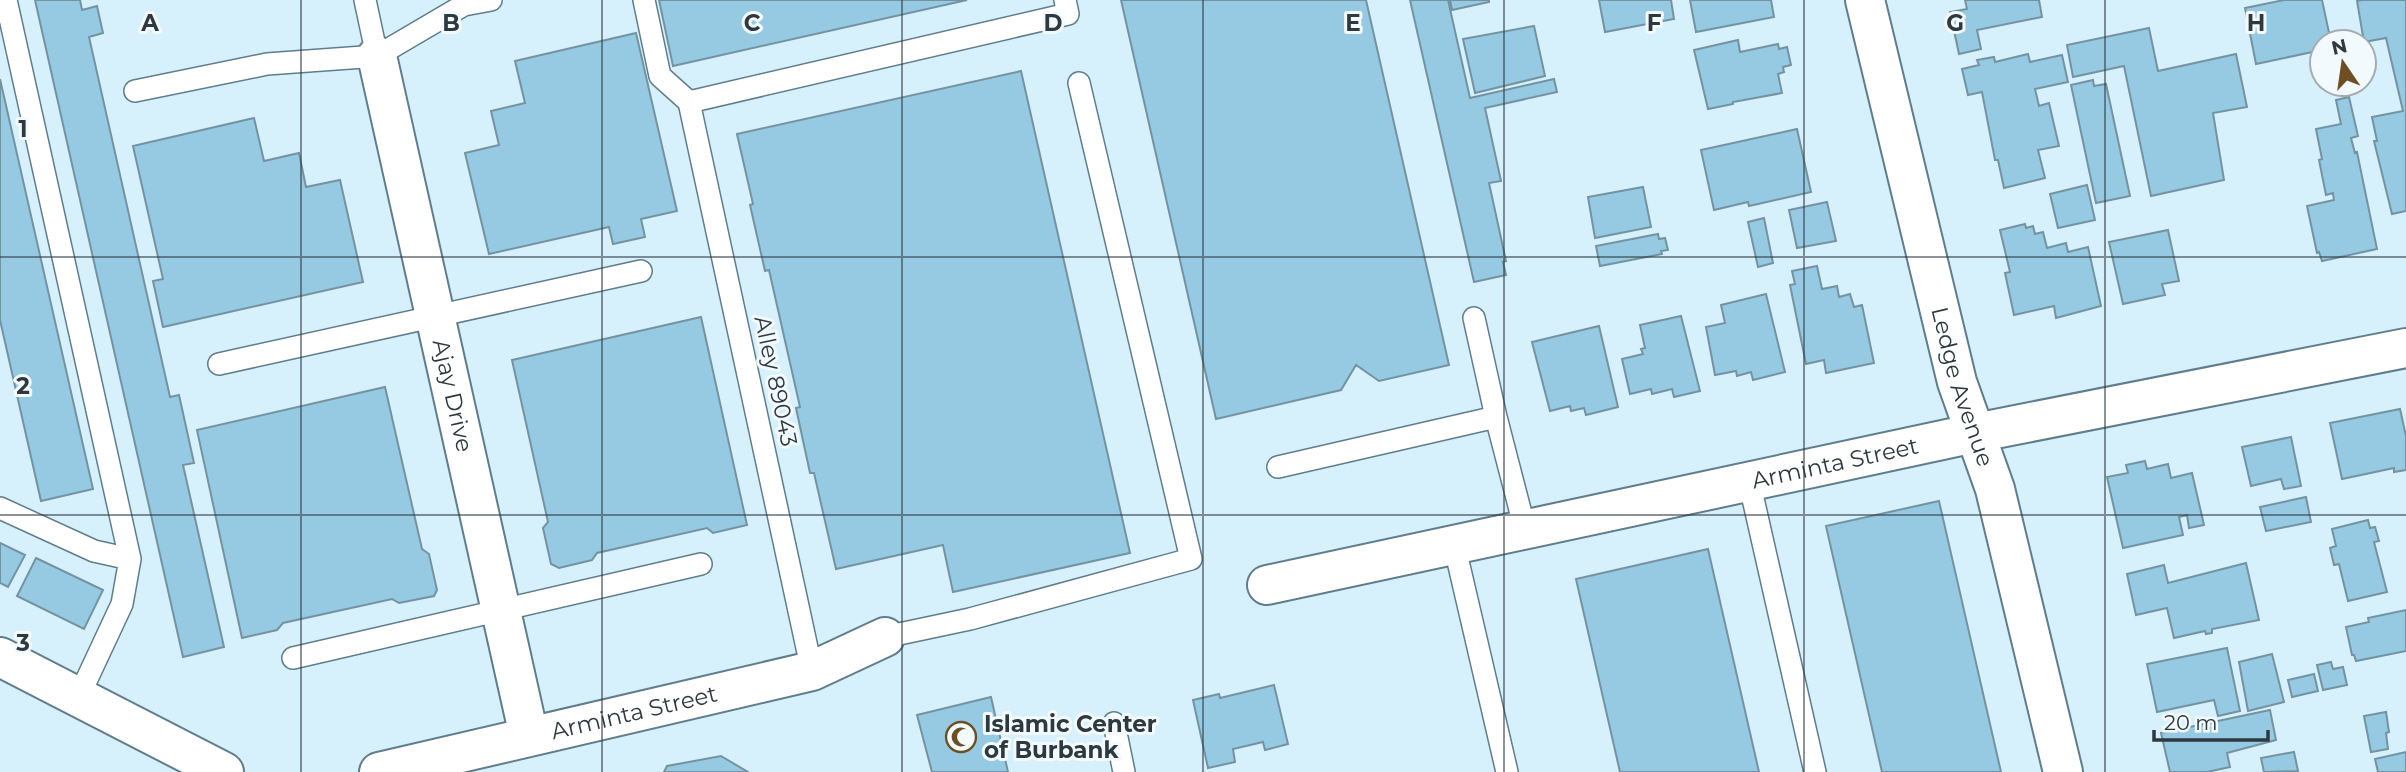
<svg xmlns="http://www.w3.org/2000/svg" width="2406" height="772" font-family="Montserrat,sans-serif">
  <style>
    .building { fill: #96cae2; stroke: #7493a1; stroke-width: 2 }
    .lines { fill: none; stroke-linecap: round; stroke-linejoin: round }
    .lane-casing { stroke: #607d8b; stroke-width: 24 }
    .street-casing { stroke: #607d8b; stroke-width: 42 }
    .lane { stroke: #fff; stroke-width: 21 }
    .street { stroke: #fff; stroke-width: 38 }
    .grid { fill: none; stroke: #2d393f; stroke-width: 2; stroke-opacity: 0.55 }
    .labels { text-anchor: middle; stroke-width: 6; stroke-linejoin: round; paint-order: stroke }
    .street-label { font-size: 23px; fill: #2d393f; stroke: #f3fafd }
    .poi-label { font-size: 23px; font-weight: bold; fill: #2d393f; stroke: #f3fafd; text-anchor: start }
    .grid-label { font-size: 23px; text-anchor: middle; font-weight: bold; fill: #2d393f; stroke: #f3fafd; stroke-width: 6; stroke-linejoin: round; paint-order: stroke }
  </style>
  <rect width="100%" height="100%" fill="#d6f0fc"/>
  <!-- building -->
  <path class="building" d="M35,0H80L82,10L97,6L103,33L89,37L170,397L179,395L194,463L183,465L224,647L183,657Z
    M659,0H967L673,66Z
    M1121,0H1366L1449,365L1379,381L1356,365L1341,390L1216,419Z
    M1410,0H1448L1470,98L1554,79L1557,92L1485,108L1501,181L1489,183L1506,261L1503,262L1506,275L1474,282Z
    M1450,0H1489V2L1452,10Z
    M1599,0H1671L1674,19L1605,32Z
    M1690,0H1771L1774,17L1696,32Z
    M1965,0H2039L2042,17L1977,30L1981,49L1959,54L1950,12L1967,9Z
    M2284,0H2322L2331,42H2322V50L2256,64L2245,8Z
    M2362,0H2406V211L2392,214L2374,141H2377L2372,117L2403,111L2386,38L2364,42L2357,1Z
    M1534,26L1545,76L1475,93L1463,39Z
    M2149,28L2158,71L2236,54L2247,107L2213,113L2224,180L2151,196L2124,66L2073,77L2067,45Z
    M636,33L677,211L641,219L645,237L613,244L609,227L489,254L465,153L499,145L491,111L525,103L515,61Z
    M1738,40L1740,52L1778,44L1779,49L1787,47L1791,65L1783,67L1784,72L1778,74L1782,93L1733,102V104L1708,109L1694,50Z
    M2028,54L2030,62L2062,55L2068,82L2035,89L2039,106L2049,103L2059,146L2038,150L2045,178L2004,188L1998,160H1995L1982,92L1968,95L1962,69L1979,65L1977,60L1994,57L1995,62Z
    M1021,71L1130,553L953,592L943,545L836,569L814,473H810L796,408L800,407L769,270L765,271L750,205L753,204L737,134Z
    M0,79L93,489L41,501L0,320Z
    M2093,80L2094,86L2106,84L2130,196L2096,203L2071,85Z
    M2349,97L2358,136L2351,138L2355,153L2357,152L2377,249L2322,261L2319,252L2317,253L2307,206L2334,200L2333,193L2326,195L2319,160L2322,159L2316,129L2341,124L2336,100Z
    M254,118L264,161L299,153L306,187L340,180L363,282L163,327L153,281L163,279L133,146Z
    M1797,129L1811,192L1749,206L1748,202L1714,210L1701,150Z
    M2087,185L2095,220L2058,228L2050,194Z
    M1643,187L1651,227L1595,238L1588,197Z
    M1827,202L1836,241L1797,248L1789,210Z
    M1764,218L1773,263L1758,267L1748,222Z
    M2025,224L2026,228L2033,226L2035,234L2043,232L2047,248L2066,243L2068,252L2088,247L2101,306L2056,318L2054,306L2014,315L2005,273L2010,272L2000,230Z
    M2168,230L2179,281L2162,284L2165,295L2123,304L2109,242Z
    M1658,234L1659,239L1665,238L1668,250L1661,251L1662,254L1600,266L1596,246Z
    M1817,266L1822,289L1837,286L1839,297L1850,294L1854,307L1862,305L1874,363L1826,373L1824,360L1806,364L1790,285L1795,284L1792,271Z
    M1766,294L1785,372L1753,380L1751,372L1737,376L1736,371L1715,375L1706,327L1725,323L1721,305Z
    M1681,316L1700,391L1674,397L1672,389L1652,394L1651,389L1630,394L1622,359L1643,354L1641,349L1645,348L1640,325Z
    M701,317L747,525L713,533L707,528L597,553L592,560L559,568L551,564L543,528L548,522L512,360Z
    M1599,326L1618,407L1586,415L1584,408L1571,411L1570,406L1550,411L1532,342Z
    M385,387L422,549L429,554L437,590L434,596L399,603L392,599L283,623L277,630L242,638L197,430Z
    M2400,409L2406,436V470L2394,472V468L2342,479L2330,423Z
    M2291,437L2301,486L2284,489L2281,479L2251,486L2242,447Z
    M2145,461L2147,469L2168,464L2171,478L2192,473L2204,525L2189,528L2187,515L2179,517L2183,535L2123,548L2107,477L2128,473L2126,465Z
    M2306,497L2311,522L2266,531L2260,507Z
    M1939,501L2001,772H1882L1826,526Z
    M2368,520L2370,528L2375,527L2379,541L2374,542L2387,592L2348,601L2339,564L2334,565L2330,548L2336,546L2332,529Z
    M0,543L25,555L8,587L0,583Z
    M1708,549L1759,772H1620L1576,579Z
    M36,558L103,590L84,629L17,596Z
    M2246,563L2259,620L2212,629V633L2206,634L2205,631L2174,638L2167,608L2136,615L2127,574L2164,565L2168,583Z
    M2406,610V651L2356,661L2354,655H2352L2346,627L2369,622L2368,618Z
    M2227,648L2240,711L2218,716L2214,700L2157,712L2147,664Z
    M2272,654L2284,702L2248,711L2239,662Z
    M2331,662L2333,669L2343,667L2347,685L2323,690L2317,665Z
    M2314,674L2318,691L2292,697L2288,680Z
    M1274,685L1288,744L1265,750L1263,742L1233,749L1235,762L1208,768L1193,700L1219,694L1220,698Z
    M991,697L1008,772H932L917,715Z
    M2270,710L2276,740L2227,753L2230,767L2207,772H2170L2161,733Z
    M2386,712L2389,732L2386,733L2388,749L2371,752L2364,716Z
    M2294,752L2298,771L2264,772L2261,758Z
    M2406,752V772H2378L2375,759Z
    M721,756L748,772H664L667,766Z"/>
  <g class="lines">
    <!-- lane casing -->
    <g class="lane-casing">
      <path id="lane" d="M6,0L130,559L122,604L79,696
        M365,0L377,56
        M644,0L660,76L689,102
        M135,91L267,64L377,56L464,5L491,0
        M689,102L812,671
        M689,102L1068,14L1065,0
        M1474,318L1496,417
        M219,364L641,271
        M1278,467L1496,417L1525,529
        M1749,481L1815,772
        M0,508L94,551L130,559
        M1454,544L1507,772
        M885,637L970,619L1191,559L1079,83
        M293,658L701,564
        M1114,723L1124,772"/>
    </g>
    <!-- street casing -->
    <g class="street-casing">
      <g id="street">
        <path id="s1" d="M1865,0L1957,382L1995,489L2063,772"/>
        <path id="s2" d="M377,56L529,736"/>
        <path id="s3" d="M1267,585L1975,433L2406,348"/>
        <path d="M0,657L224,772"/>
        <path id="s4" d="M379,772L812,671L885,637"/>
      </g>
    </g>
    <!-- lane -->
    <use href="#lane" class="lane"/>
    <!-- street -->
    <use href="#street" class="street"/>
  </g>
  <!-- grid -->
  <path class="grid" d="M301,0V772M602,0V772M902,0V772M1203,0V772M1504,0V772M1804,0V772M2105,0V772M0,257H2406M0,515H2406"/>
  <!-- icons -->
  <defs>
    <g id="mosque-ring" transform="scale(1.575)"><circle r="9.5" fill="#f3fafd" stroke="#6e4f24" stroke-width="1.5"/><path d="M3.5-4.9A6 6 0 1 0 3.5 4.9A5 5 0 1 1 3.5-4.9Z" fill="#6e4f24"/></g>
  </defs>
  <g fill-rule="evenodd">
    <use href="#mosque-ring" x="961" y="737"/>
  </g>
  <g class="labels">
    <!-- street labels -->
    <g class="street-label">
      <text transform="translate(776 381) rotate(78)" y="8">Alley 89043</text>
      <text dy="8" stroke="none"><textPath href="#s1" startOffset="399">Ledge Avenue</textPath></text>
      <text dy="8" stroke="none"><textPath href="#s2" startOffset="348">Ajay Drive</textPath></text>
      <text dy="8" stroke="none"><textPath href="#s3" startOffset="581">Arminta Street</textPath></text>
      <text dy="8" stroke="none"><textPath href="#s4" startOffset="262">Arminta Street</textPath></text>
    </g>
    <!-- poi labels -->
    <g class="poi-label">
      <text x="984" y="732">Islamic Center<tspan x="984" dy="26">of Burbank</tspan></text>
    </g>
  </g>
  <g class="grid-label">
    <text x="150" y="31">A</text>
    <text x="451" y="31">B</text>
    <text x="752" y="31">C</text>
    <text x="1053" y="31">D</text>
    <text x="1353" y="31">E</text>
    <text x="1654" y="31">F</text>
    <text x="1955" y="31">G</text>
    <text x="2256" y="31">H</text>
    <text x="23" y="137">1</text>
    <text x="23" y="394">2</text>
    <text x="23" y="651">3</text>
  </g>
  <!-- north arrow -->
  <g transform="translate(2343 63) rotate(347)"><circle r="33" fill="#f3fafd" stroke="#a4adb1" stroke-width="2"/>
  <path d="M0-5L12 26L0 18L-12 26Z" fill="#6e4f24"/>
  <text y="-10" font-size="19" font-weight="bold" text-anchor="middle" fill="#2d393f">N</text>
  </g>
  <!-- scale -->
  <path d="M2154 730v10h114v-10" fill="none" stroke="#2d393f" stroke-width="3.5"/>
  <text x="2164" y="730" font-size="21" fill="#2d393f" stroke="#f3fafd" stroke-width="5" paint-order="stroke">20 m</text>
</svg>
